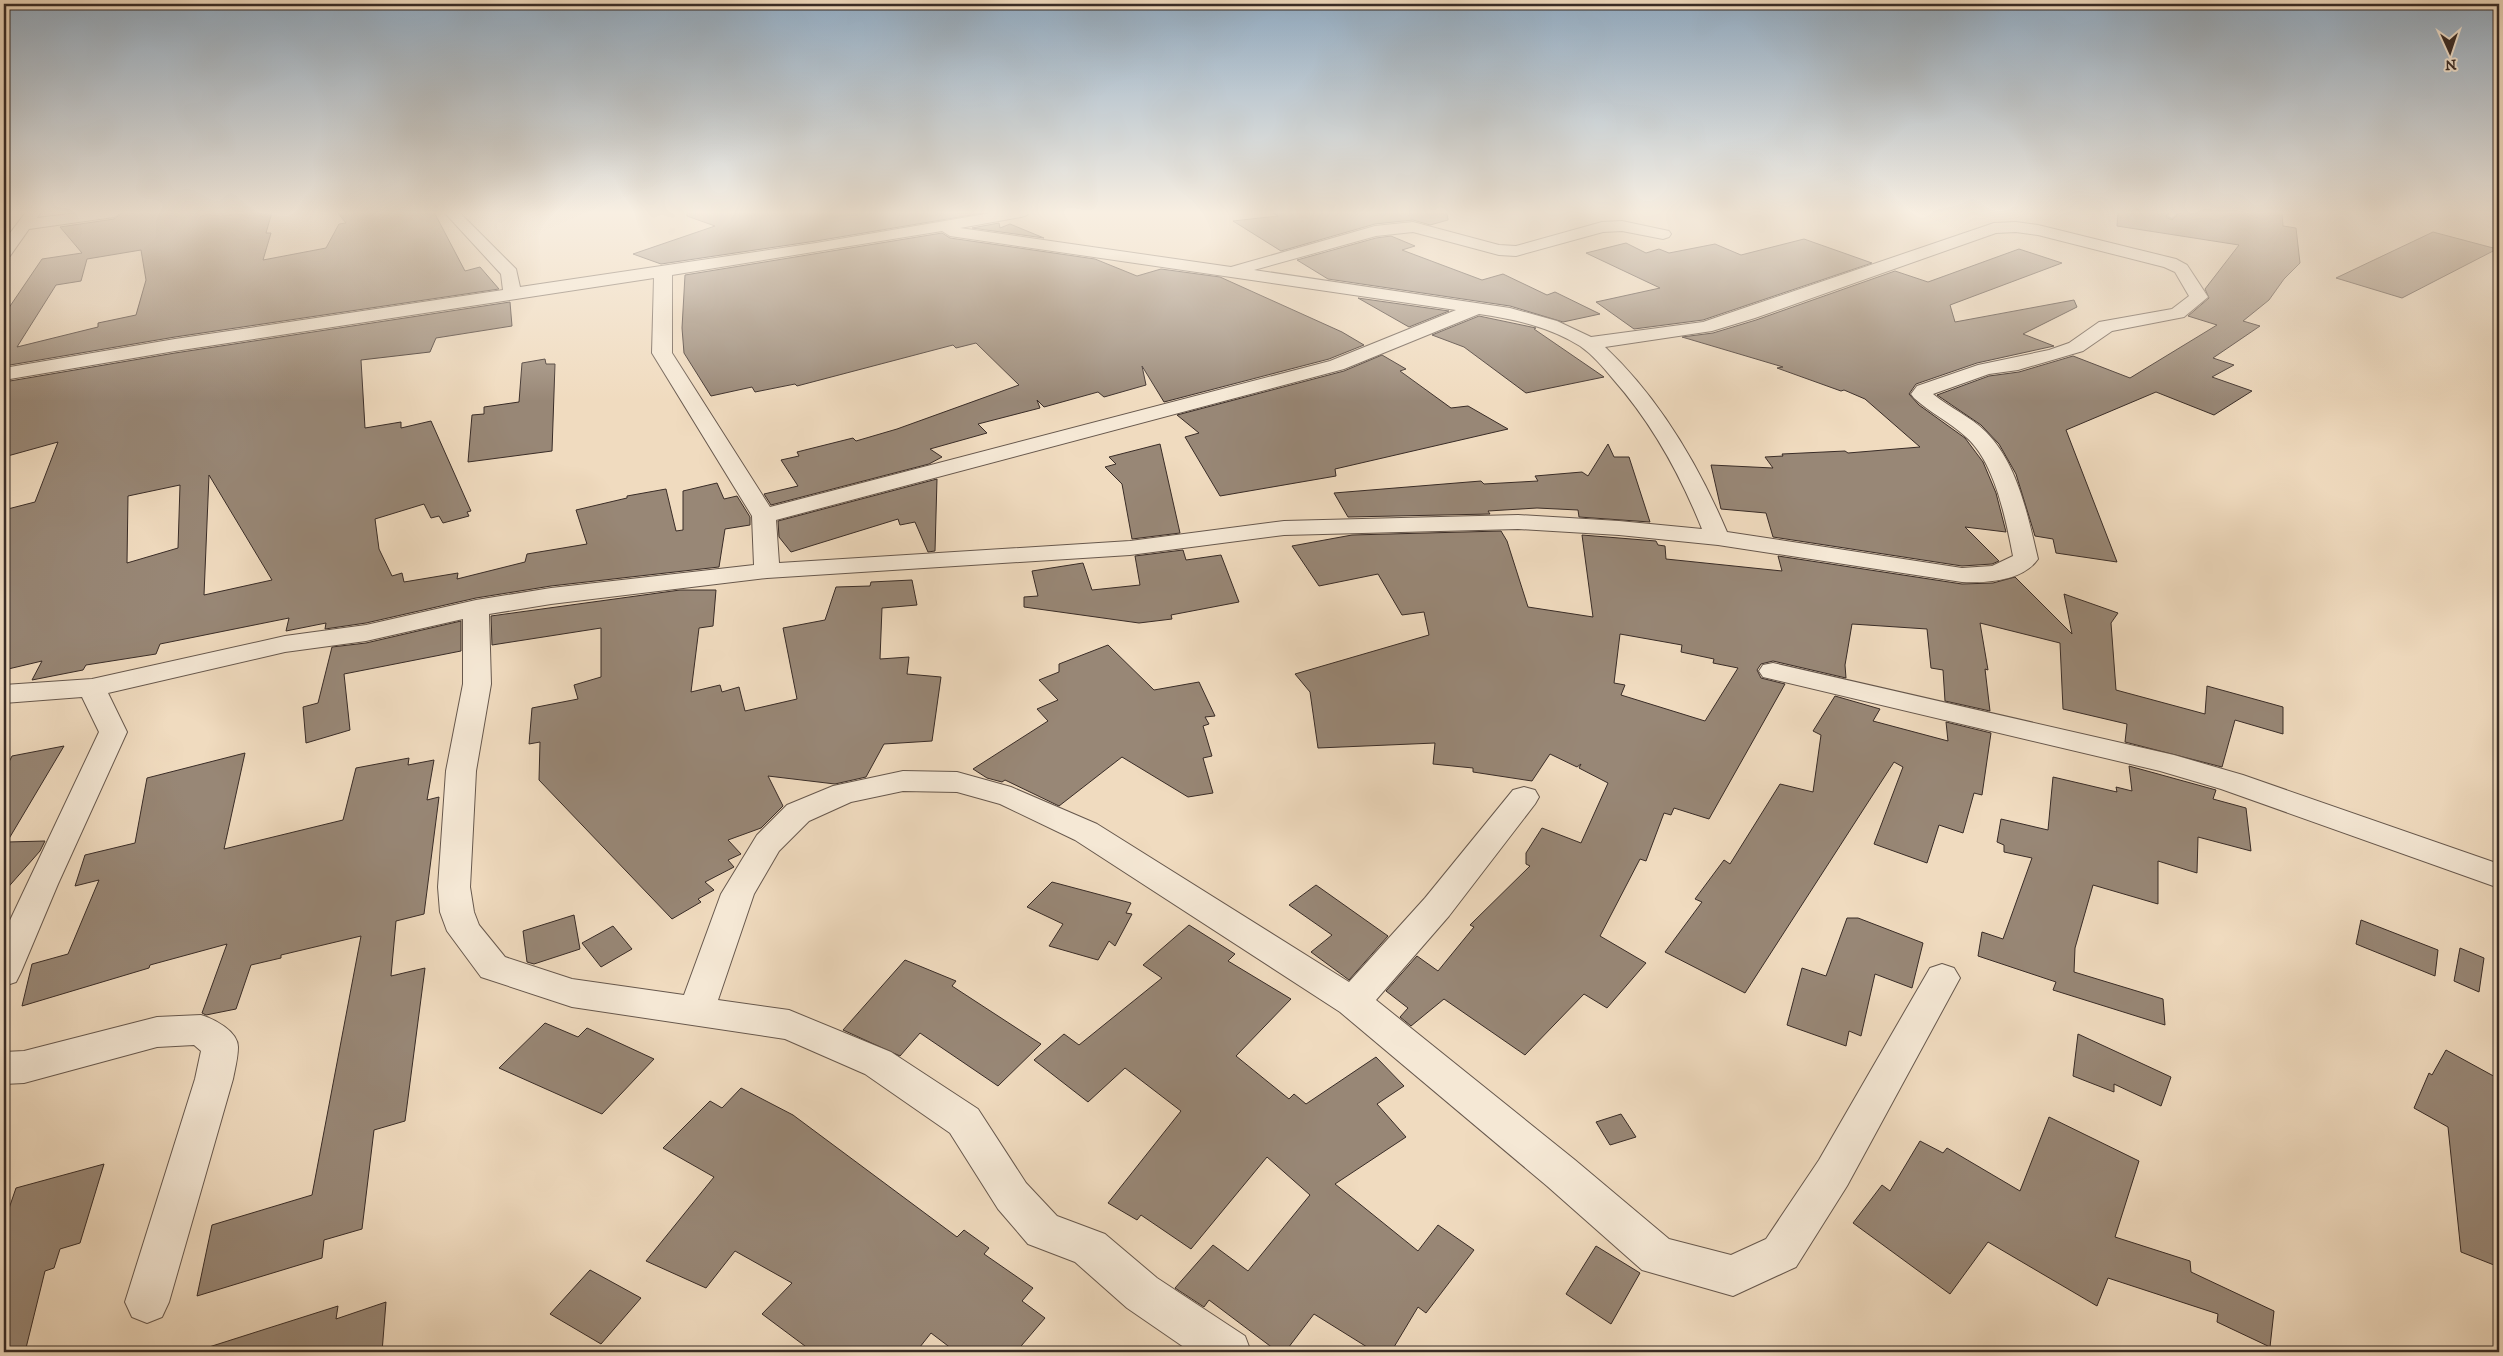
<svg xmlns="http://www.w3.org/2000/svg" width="2503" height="1356" font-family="'IM FELL DW Pica',serif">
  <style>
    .building { fill: #988776; stroke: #392c27; fill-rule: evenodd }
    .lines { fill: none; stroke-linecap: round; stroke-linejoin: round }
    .lane-casing { stroke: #67584d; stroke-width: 2 }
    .street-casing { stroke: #67584d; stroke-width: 2 }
    .lane { fill: #f5e8d5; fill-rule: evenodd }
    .street { fill: #f5e8d5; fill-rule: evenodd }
  </style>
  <rect width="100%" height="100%" fill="#f0dbbf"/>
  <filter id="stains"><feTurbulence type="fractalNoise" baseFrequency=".004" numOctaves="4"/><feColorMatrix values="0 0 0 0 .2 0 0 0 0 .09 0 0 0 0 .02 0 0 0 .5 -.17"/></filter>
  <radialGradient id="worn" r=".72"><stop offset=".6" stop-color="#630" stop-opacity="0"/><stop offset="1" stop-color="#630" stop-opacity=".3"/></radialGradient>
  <!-- building -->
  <path class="building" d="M124,212H272L266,233H271L263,260L326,248L339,224L346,223L337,212H434L465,271L480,267L499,289L175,337L4,366V315L42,259L82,253L60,227L114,219ZM141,250L146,280L136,315L98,323V327L17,347L56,285L81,281L87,259Z
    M687,212H989L816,241L661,264L633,254L715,226L687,216Z
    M1271,212H1447L1448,220L1430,225L1413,220L1375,224L1281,251L1233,221L1278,216Z
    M2118,212H2168L2166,217L2172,220L2180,212H2282L2283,226L2296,228L2300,263L2284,279L2269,300L2243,321L2260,326L2213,358L2234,365L2212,377L2252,391L2214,415L2156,392L2066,430L2117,562L2056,553L2053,539L2035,536L2016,474L1999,444L1981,425L1937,395L1989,376L2019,372L2073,356L2130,378L2217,325L2188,316L2209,298L2205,289L2239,245L2117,226Z
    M999,223L1000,228L1010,224L1044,238L972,228Z
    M2433,232L2497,249L2402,298L2336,278Z
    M942,233L950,238L1095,259L1137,276L1161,269L1220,277L1342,332L1364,345L1329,359L1164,402L1142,366L1146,385L1104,397L1098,392L1044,407L1037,400L1040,408L978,424L987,433L930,449L942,457L929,464L771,505L764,494L798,486L781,460L799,456L797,452L853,438L856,441L897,429L1019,385L976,343L956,348L953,345L797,386L795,384L755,392L752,387L711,396L684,353L682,328L685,275Z
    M1391,236L1415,246L1402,250L1482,280L1503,274L1547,295L1555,292L1600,314L1563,322L1510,306L1328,279L1297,260L1376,238Z
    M1804,239L1872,263L1703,320L1634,329L1596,302L1660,288L1586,253L1626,243L1646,253L1659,249L1669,253L1715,244L1741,255Z
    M2019,249L2062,263L1950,305L1955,322L2074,300L2077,307L2023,334L2054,346L1977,363L1916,384L1909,394L1919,405L1965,438L1983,462L1996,493L2006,532L1965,527L1999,561L1992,564L1962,566L1773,537L1766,513L1721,509L1711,465L1773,468L1765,457L1783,456L1782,454L1845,451L1848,453L1920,447L1865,399L1844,390L1841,391L1777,368L1783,367L1682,337L1713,333L1756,320L1895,271L1928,282Z
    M1358,298L1449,311L1409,327Z
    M510,302L512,326L436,338L430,352L361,360L365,428L401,422V428L431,421L471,511L467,512L469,516L443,523L439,516L431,518L424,504L375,519L379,549L392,576L402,573L404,582L458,573L457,579L525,562L527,554L587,544L576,510L627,498V496L666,489L676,531L683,530V491L717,483L724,499L737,496L750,517V525L725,529L719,567L551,586L476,598L366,623L325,629L326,623L286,631L289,618L160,644L156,654L86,665L83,670L32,680L42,661L4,670V510L35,502L58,442L4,457V382L175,353ZM209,475L272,580L204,595ZM180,485L178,548L127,563L128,496Z
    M1479,316L1536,328L1534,329L1604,377L1526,393L1464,347L1432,335Z
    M1382,355L1406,369L1400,371L1451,408L1468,406L1508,429L1335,469L1336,476L1220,496L1185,437L1199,433L1177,415L1344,371Z
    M545,359L546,364H555L552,451L468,462L472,415L484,414V407L519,402L522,363Z
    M1160,444L1180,533L1132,539L1122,484L1105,467L1116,464L1109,457Z
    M1608,444L1614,457H1629L1650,522L1579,517L1578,510L1537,508L1488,511L1490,514L1348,517L1334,493L1481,481L1484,484L1538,481L1535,476L1582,472L1588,476Z
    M937,479L935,551L928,552L915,522L900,525L898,519L791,552L779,537L778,521Z
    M1501,531L1507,541L1528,607L1593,617L1582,535L1656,541L1658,545L1665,546L1666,559L1782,571L1778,556L1962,584L1993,583L2015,577L2072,634L2064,594L2118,613L2111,623L2116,690L2205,714L2207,686L2283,707V734L2235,720L2222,767L2125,742L2127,724L2063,709L2060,643L1980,623L1988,670L1985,669L1990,711L1945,701L1943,670L1931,668L1927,629L1852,624L1845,665L1846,678L1773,661L1761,664L1757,670L1761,678L1785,684L1709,819L1674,808L1671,815L1664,813L1646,861L1640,859L1600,936L1646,963L1607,1008L1584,994L1525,1055L1444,999L1411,1026L1400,1017L1408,1008L1386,991L1417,956L1438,971L1474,927L1470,925L1530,866L1526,864V853L1542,828L1581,843L1608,783L1579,768L1581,764L1577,767L1550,754L1532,781L1473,772V768L1433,764L1435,743L1318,748L1310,692L1295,674L1429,635L1424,612L1402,615L1378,574L1319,586L1292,546L1352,535ZM1620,634L1682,645L1681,652L1714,659L1713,663L1738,668L1705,721L1621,695L1625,685L1614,683Z
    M1183,550L1186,560L1221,555L1239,602L1171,615L1172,619L1139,623L1024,607V597L1038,596L1032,571L1083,563L1092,590L1140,585L1135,556Z
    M912,580L917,605L882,608L880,659L909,657L907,674L941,677L932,741L884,744L866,777L835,784L768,776L783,806L761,828L728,840L741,854L728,860L734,867L705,882L714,890L698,899L701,902L672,919L539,780L540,742L529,744L532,708L578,699L574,685L601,677V628L492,645L491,616L680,590H716L713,626L699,628L691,692L720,685L722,692L739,687L745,711L797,699L783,628L825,620L836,587L870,586L871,582Z
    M461,621V651L344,674L350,730L306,743L303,707L318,703L332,647L366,643Z
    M1108,645L1154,690L1199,682L1215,716L1205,717L1209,724L1203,726L1212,756L1203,758L1213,793L1188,797L1122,757L1059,806L1005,780L1002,782L987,778L973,769L1048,721L1037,709L1058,700L1039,680L1059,672V664Z
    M1835,696L1880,709L1873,721L1948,741L1946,722L1991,733L1982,795L1974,793L1963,833L1939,825L1927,863L1874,844L1903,767L1894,762L1745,993L1665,952L1702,902L1695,899L1724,860L1730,864L1780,784L1813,792L1821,735L1813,731Z
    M64,746L7,842L45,841L40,851L4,892V772L12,756Z
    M245,753L224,849L343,820L356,768L409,758L408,765L434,760L427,800L439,797L424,914L396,921L391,976L425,968L405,1121L374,1130L362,1229L324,1240L322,1258L197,1296L212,1225L312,1195L361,936L281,955V958L251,965L236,1009L206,1015L202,1013L227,944L150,965L149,968L22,1006L32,964L68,954L99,880L75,886L85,855L135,843L147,778Z
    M2129,766L2216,790L2213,799L2246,808L2251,851L2198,837L2197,873L2158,861V904L2093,885L2075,948L2074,972L2163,999L2165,1025L2053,990L2056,982L1978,956L1982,932L2003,939L2032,858L2004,852V845L1997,842L2001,819L2048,830L2053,777L2117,792L2116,787L2132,791Z
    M1052,882L1131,903L1126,913L1132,914L1115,946L1109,941L1098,960L1049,946L1063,924L1027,907Z
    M1316,885L1388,936L1349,980L1311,952L1332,935L1289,905Z
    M574,915L580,949L534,964L527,962L523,931Z
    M1847,918H1858L1923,943L1912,988L1875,974L1861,1036L1849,1031L1846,1046L1787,1025L1802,968L1826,976Z
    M2361,920L2438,950L2435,976L2356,944Z
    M1189,925L1235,954L1228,961L1291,999L1236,1056L1289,1099L1294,1094L1306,1104L1376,1057L1404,1086L1377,1104L1406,1137L1335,1184L1418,1251L1438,1225L1474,1250L1426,1313L1418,1307L1391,1352H1375L1314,1314L1285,1352H1278L1209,1300L1204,1307L1175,1288L1213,1245L1248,1271L1310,1195L1267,1157L1191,1249L1141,1215L1137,1220L1108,1203L1181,1111L1125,1068L1088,1102L1034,1060L1064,1034L1079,1045L1162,978L1143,965Z
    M613,926L632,949L601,967L582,943Z
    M2460,948L2484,958L2479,992L2454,981Z
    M905,960L956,981L952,986L1041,1044L998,1086L920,1033L900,1056L843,1030Z
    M545,1023L578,1037L587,1028L654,1059L602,1114L499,1068Z
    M2078,1034L2171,1077L2161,1106L2114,1084V1092L2073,1076Z
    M2446,1050L2499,1079V1267L2461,1252L2448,1127L2414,1108L2429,1073L2432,1075Z
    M741,1088L793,1115L957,1237L964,1230L989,1248L984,1254L1033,1288L1022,1301L1045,1318L1016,1352H956L931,1333L916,1352H813L762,1314L792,1283L735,1251L706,1288L646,1261L714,1177L663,1148L710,1101L722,1108Z
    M1621,1114L1636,1137L1610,1145L1596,1122Z
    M2049,1117L2139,1161L2115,1237L2190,1261L2191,1272L2274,1311L2270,1347L2217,1322L2218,1314L2108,1278L2097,1306L1988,1242L1950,1294L1853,1223L1882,1185L1890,1191L1920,1141L1943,1153L1947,1148L2020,1191Z
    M104,1164L80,1243L60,1249L54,1268L45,1271L25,1352H4V1223L16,1188Z
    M1596,1246L1640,1273L1611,1324L1566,1294Z
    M590,1270L641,1298L601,1344L550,1314Z
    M386,1302L382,1352H210L209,1347L338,1306L336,1319Z"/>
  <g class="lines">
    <!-- lane casing -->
    <g class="lane-casing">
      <path id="lane" d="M2170,212H2178L2172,218L2168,216Z"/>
    </g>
    <!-- street casing -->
    <g class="street-casing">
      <path id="street" d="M26,212H41L37,218L85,212H122L114,217L29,229L10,256L4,257V241Z
        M444,212H459L516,269L520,287L816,243L997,212H1028L1027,215L1021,217L960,228L1231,267L1375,226L1413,222L1499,245L1516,246L1602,222L1622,221L1669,231L1671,234L1669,237L1663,239L1622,231L1603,232L1516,256L1499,255L1413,232L1376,236L1254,270L1510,308L1557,321L1591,337L1703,322L1994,223L2016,222L2038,225L2176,259L2187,265L2208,297L2184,317L2112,331L2083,351L2018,370L1989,374L1933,394C1950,408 1970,416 1986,432C2018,464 2028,517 2038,559C2023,581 1986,583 1962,582L1718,545L1619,535L1518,529L1284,535L1130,555L767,578L551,604L489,614L491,684L476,771L470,887L474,912L479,925L505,957L572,979L684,995L721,894L757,835L787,805L833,786L903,771L957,772L1011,787L1097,824L1349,982L1425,898L1513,790L1524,787L1535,790L1539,797L1535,804L1449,916L1376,1000L1575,1160L1669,1239L1731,1255L1766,1239L1819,1160L1930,968L1942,964L1954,968L1960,978L1847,1186L1796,1267L1733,1296L1642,1270L1547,1186L1340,1012L1075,840L1000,804L957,792L903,791L851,802L809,821L779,851L754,894L718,1000L789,1010L891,1052L978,1109L1026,1183L1057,1216L1105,1234L1157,1278L1245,1336L1251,1352H1191L1127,1308L1075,1262L1028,1244L998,1209L950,1133L865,1074L785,1039L572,1007L481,977L447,931L440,912L438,887L446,771L463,684V619L366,641L285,652L108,693L127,732L58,884L21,972L16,982L4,986V933L99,732L82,697L4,703V685L92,679L285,636L366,625L476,600L551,588L754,565L752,516L652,353L654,278L175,351L4,380V368L175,339L503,290L501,274ZM942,231L950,236L1456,310L1330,361L770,507L672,353V275ZM2016,232L2038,235L2164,267L2175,272L2189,296L2172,309L2099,322L2069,343L2049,350L1978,365L1917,386L1911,394L1914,398C1930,413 1950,422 1966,437C1995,462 2006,520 2013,556L1992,566L1962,568L1727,532C1698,464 1659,398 1605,347L1712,331L1755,318L1996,233ZM1479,314C1514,319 1550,327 1580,346C1593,355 1603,367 1613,379C1652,423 1680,474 1702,529L1619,521L1518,515L1284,521L1130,541L779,563L776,520L1344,369Z
        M1773,663L2174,755L2243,775L2499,864V888L2221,789L2160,771L1763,677L1759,671L1763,665Z
        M201,1015C214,1019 238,1031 238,1047C238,1057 235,1069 233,1079L169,1302L162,1317L147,1323L132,1317L125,1302L195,1079L201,1051L194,1045L157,1047L24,1083L4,1084V1052L24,1051L157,1017Z"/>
    </g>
    <!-- lane -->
    <use href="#lane" class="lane"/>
    <!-- street -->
    <use href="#street" class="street"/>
  </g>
  <!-- sky -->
  <linearGradient id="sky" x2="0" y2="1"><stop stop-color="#92acc3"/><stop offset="0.53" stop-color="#f8efe2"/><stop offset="1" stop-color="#f8efe2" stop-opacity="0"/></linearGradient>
  <rect width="2503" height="401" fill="url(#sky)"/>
  <!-- margin -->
  <rect width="2503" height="1356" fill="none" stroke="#f0dbbf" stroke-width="20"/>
  <rect x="5" y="5" width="2493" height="1346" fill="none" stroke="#392c27" stroke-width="2.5"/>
  <rect x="10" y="10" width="2483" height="1336" fill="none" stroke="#392c27"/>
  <!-- north arrow -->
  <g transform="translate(2450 52) rotate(177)" stroke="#f5e8d5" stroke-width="4" paint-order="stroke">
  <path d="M0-4L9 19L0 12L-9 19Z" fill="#392c27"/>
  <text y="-8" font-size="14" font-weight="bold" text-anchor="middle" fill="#392c27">N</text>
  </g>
  <rect width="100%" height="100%" filter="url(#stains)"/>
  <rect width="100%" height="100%" fill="url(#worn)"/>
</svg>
